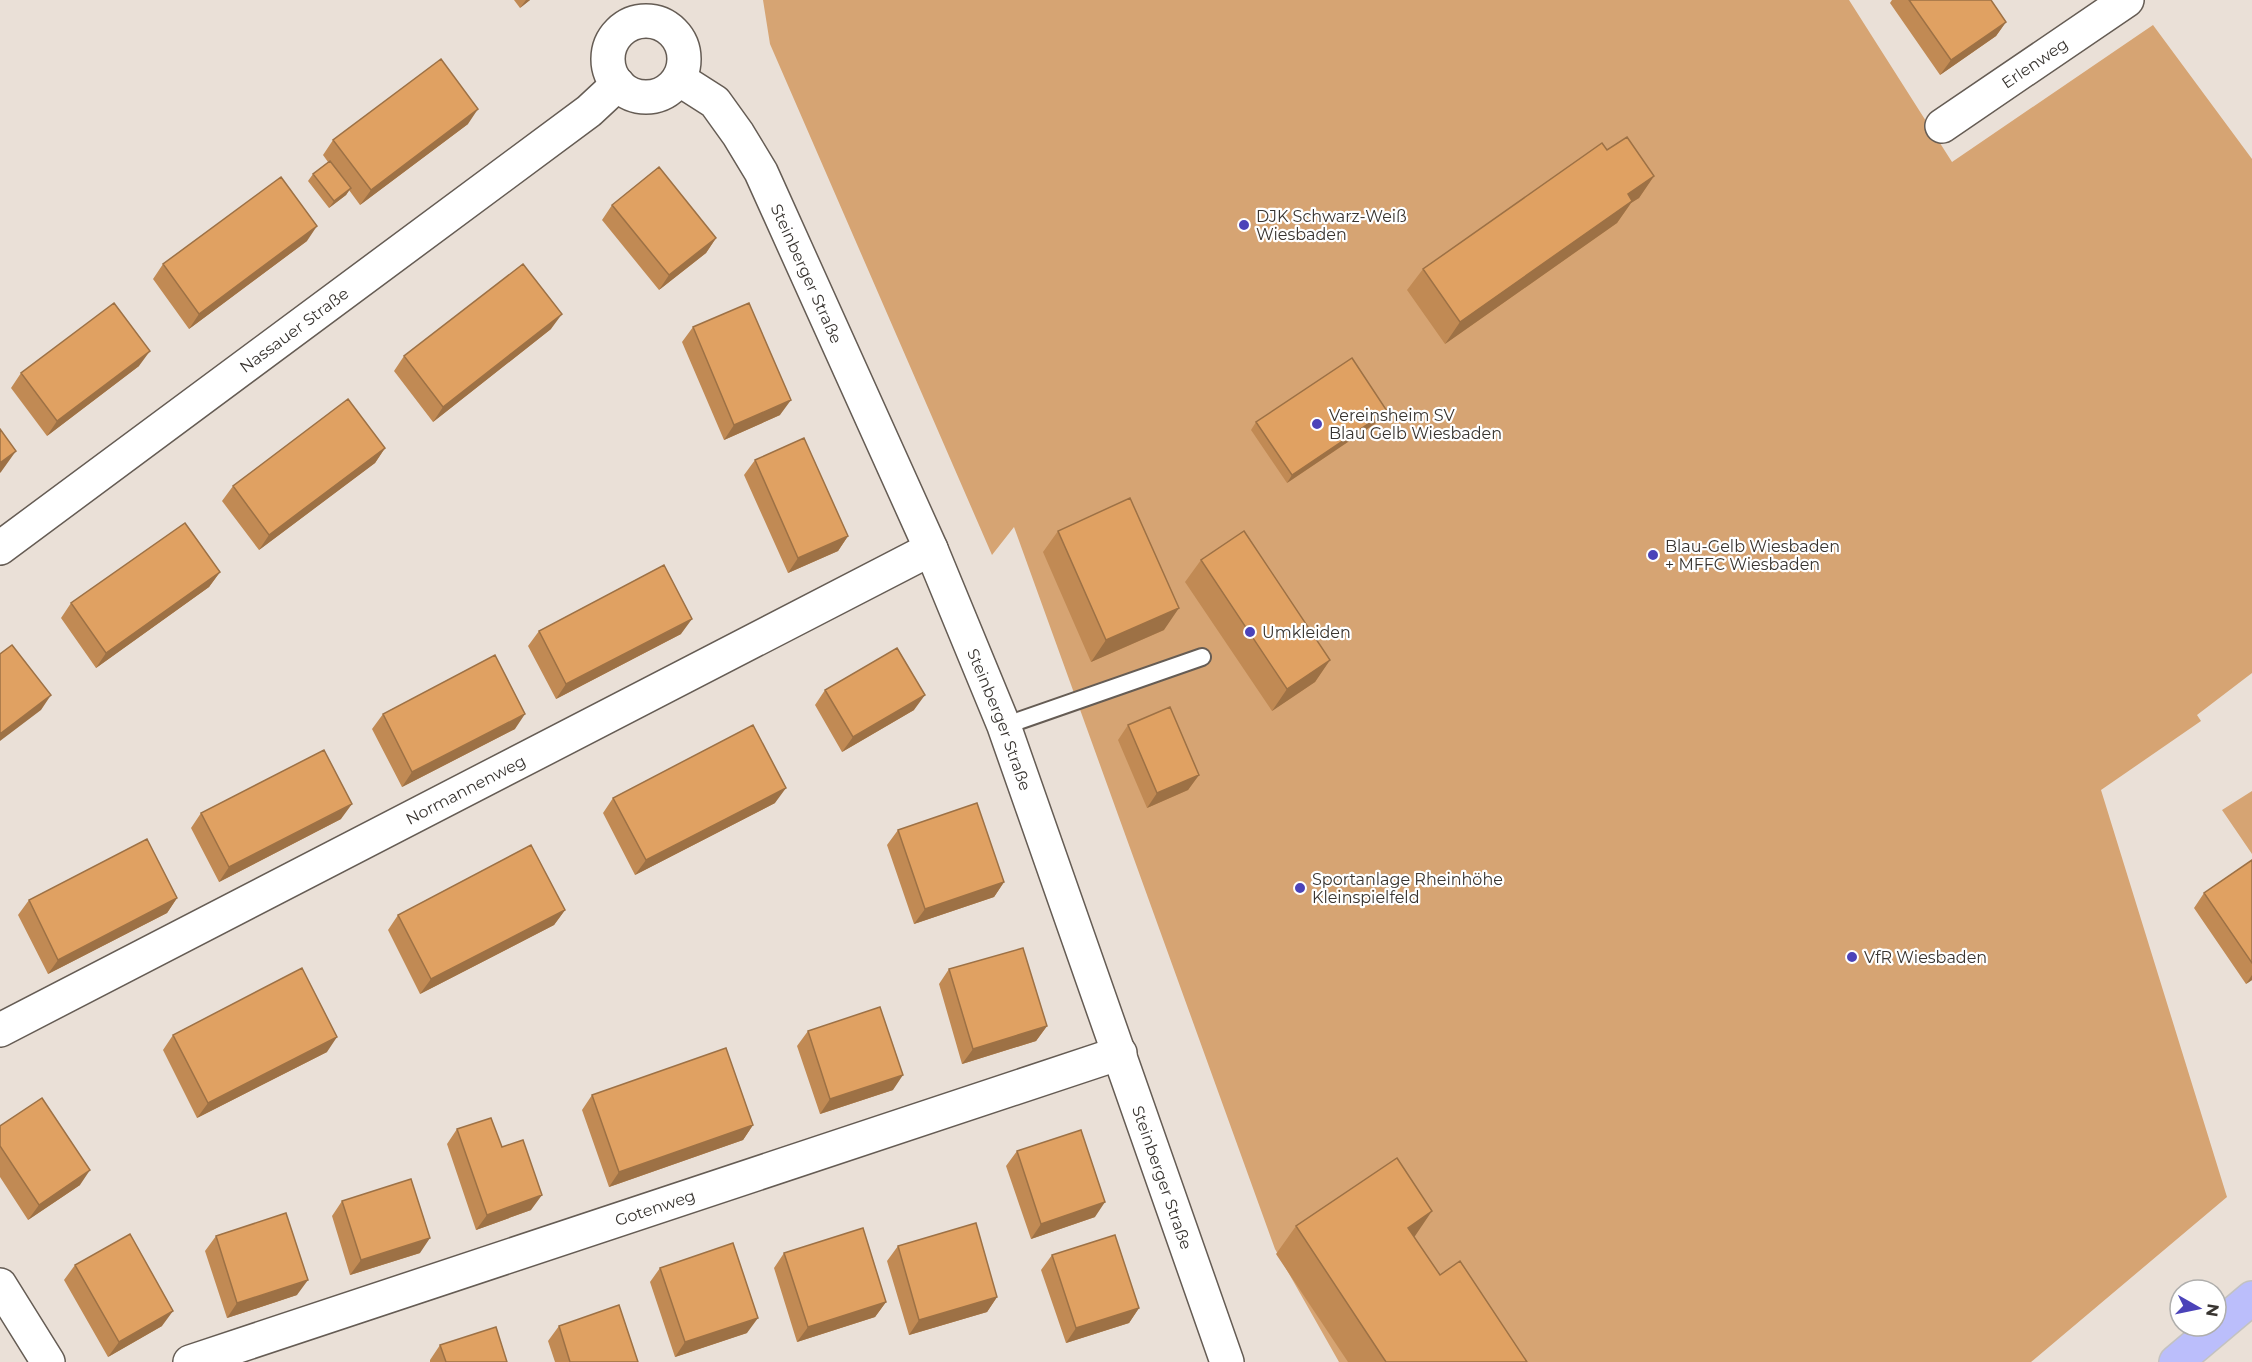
<svg xmlns="http://www.w3.org/2000/svg" width="2252" height="1362" font-family="Montserrat,sans-serif">
  <style>
    .green { fill: #d6a473 }
    .lines { fill: none; stroke-linecap: round; stroke-linejoin: round }
    .service-casing { stroke: #655c54; stroke-width: 20 }
    .minor-casing { stroke: #655c54; stroke-width: 36 }
    .primary-casing { stroke: #c3c2c1; stroke-width: 36 }
    .service { stroke: #fff; stroke-width: 16 }
    .minor { stroke: #fff; stroke-width: 33 }
    .primary { stroke: #bbbefb; stroke-width: 33 }
    .wall { fill: #c18a54 }
    .shaded-wall { fill: #9d7145 }
    .building { fill: #e0a162; stroke: #9d7145; stroke-width: 1.5 }
    .poi-dot { fill: #4b43b9; stroke: #fff; stroke-width: 2 }
    .labels { text-anchor: middle; stroke-width: 4.5; stroke-linejoin: round; paint-order: stroke }
    .street-label { font-size: 16px; fill: #383430; stroke: #fff }
    .poi-label { font-size: 16px; fill: #383430; stroke: #fff; text-anchor: start }
  </style>
  <rect width="100%" height="100%" fill="#eae0d7"/>
  <!-- green -->
  <path class="green" d="M763,0H1849L1952,162L2153,25L2252,159V673L2197,715L2201,721L2101,790L2227,1197L2031,1362H1339L1275,1249L1014,527L992,555L770,44Z
    M2252,791V854L2222,810Z"/>
  <g class="lines">
    <!-- service casing -->
    <g class="service-casing">
      <path id="service" d="M1004,726L1202,657"/>
    </g>
    <!-- minor casing -->
    <g class="minor-casing">
      <g id="minor">
        <circle cx="646" cy="59" r="38"/>
        <path id="s1" d="M679,79L715,102L738,134L761,172L931,549L1004,726L1227,1362"/>
        <path id="s2" d="M1942,126L2127,0"/>
        <path id="s3" d="M0,548L589,111L618,84"/>
        <path id="s4" d="M0,1030L931,549"/>
        <path d="M0,1285L48,1362"/>
        <path id="s5" d="M190,1362L1120,1053"/>
      </g>
    </g>
    <!-- primary casing -->
    <g class="primary-casing">
      <path id="primary" d="M2176,1362L2252,1298"/>
    </g>
    <!-- service -->
    <use href="#service" class="service"/>
    <!-- minor -->
    <use href="#minor" class="minor"/>
    <!-- primary -->
    <use href="#primary" class="primary"/>
  </g>
  <!-- wall -->
  <path class="wall" d="M514,0H530L520,8Z
    M1892,0H1991L2006,22L1996,36L1940,75L1890,3Z
    M468,124L360,205L349,190L346,195L329,208L308,181L313,174L328,162L323,155L333,140Z
    M1607,150L1654,176L1639,198L1631,203L1617,223L1445,344L1407,290L1423,269Z
    M612,205L716,238L706,253L659,290L602,220Z
    M307,241L189,329L153,279L163,264Z
    M693,327L780,415L724,440L682,342Z
    M551,329L433,422L394,371L404,356Z
    M139,366L47,436L11,388L21,373Z
    M1387,411L1382,419L1287,483L1251,430L1256,422Z
    M385,448L375,463L259,550L222,501L233,486Z
    M755,460L848,536L838,551L788,573L744,475Z
    M1058,531L1164,630L1091,662L1043,552Z
    M1201,560L1330,660L1315,682L1272,711L1185,582Z
    M220,572L209,587L96,668L61,618L71,603Z
    M539,631L681,634L556,699L528,646Z
    M825,690L914,710L842,752L815,705Z
    M383,714L515,729L402,787L372,729Z
    M1128,725L1199,775L1188,790L1147,808L1118,740Z
    M613,798L775,803L635,875L603,813Z
    M201,813L341,819L219,882L191,828Z
    M898,830L1004,882L994,897L914,924L887,845Z
    M2252,860V980L2246,984L2194,908L2204,893Z
    M177,898L167,913L48,974L18,915L29,900Z
    M565,910L554,925L420,994L388,930L398,915Z
    M949,969L1047,1026L1036,1041L962,1064L939,984Z
    M808,1031L893,1090L820,1114L797,1046Z
    M173,1035L327,1052L197,1118L163,1050Z
    M592,1095L753,1125L743,1140L609,1187L582,1110Z
    M0,1126L80,1185L28,1220L0,1177Z
    M457,1129L502,1147L531,1210L476,1230L447,1144Z
    M1017,1151L1095,1217L1031,1239L1006,1166Z
    M342,1201L420,1253L350,1275L332,1216Z
    M1296,1226L1414,1237L1440,1275L1527,1362H1348L1276,1254Z
    M216,1236L297,1295L227,1318L205,1251Z
    M898,1246L997,1297L987,1312L909,1335L887,1261Z
    M784,1253L886,1302L875,1317L797,1342L774,1268Z
    M1052,1255L1139,1308L1129,1323L1066,1343L1041,1270Z
    M75,1265L162,1326L108,1357L64,1280Z
    M660,1268L747,1333L675,1357L650,1282Z
    M559,1326L638,1362H555L548,1341Z
    M440,1345L507,1362H430V1360Z"/>
  <!-- shaded-wall -->
  <path class="shaded-wall" d="M526,0H530L520,8Z
    M2006,22L1996,36L1940,75L1951,60Z
    M478,109L468,124L360,205L371,190Z
    M1654,176L1639,198L1631,203L1617,223L1445,344L1460,322L1628,194Z
    M351,188L346,195L329,208L334,201Z
    M317,226L307,241L189,329L199,314Z
    M716,238L706,253L659,290L669,275Z
    M562,314L551,329L433,422L443,407Z
    M150,351L139,366L47,436L57,421Z
    M791,400L780,415L724,440L734,425Z
    M1387,411L1382,419L1287,483L1292,475Z
    M385,448L375,463L259,550L269,535Z
    M16,451L1,472L0,473V463Z
    M848,536L838,551L788,573L798,558Z
    M220,572L209,587L96,668L106,653Z
    M1179,608L1164,630L1091,662L1106,640Z
    M692,619L681,634L556,699L566,684Z
    M1330,660L1315,682L1272,711L1287,689Z
    M51,695L41,710L0,741V734Z
    M925,695L914,710L842,752L853,737Z
    M525,714L515,729L402,787L412,772Z
    M1199,775L1188,790L1147,808L1157,793Z
    M786,788L775,803L635,875L646,860Z
    M352,804L341,819L219,882L229,867Z
    M1004,882L994,897L914,924L925,909Z
    M177,898L167,913L48,974L58,960Z
    M565,910L554,925L420,994L431,979Z
    M2252,975V980L2246,984Z
    M1047,1026L1036,1041L962,1064L973,1049Z
    M337,1037L327,1052L197,1118L208,1103Z
    M903,1075L893,1090L820,1114L830,1099Z
    M753,1125L743,1140L609,1187L619,1172Z
    M90,1170L80,1185L28,1220L39,1205Z
    M542,1195L531,1210L476,1230L487,1215Z
    M1105,1202L1095,1217L1031,1239L1041,1224Z
    M1432,1211L1413,1239L1408,1228Z
    M430,1238L420,1253L350,1275L361,1260Z
    M308,1280L297,1295L227,1318L237,1303Z
    M997,1297L987,1312L909,1335L919,1320Z
    M886,1302L875,1317L797,1342L808,1327Z
    M1139,1308L1129,1323L1066,1343L1076,1328Z
    M173,1311L162,1326L108,1357L119,1342Z
    M758,1318L747,1333L675,1357L685,1342Z"/>
  <!-- building -->
  <path class="building" d="M1909,0H1991L2006,22L1951,60Z
    M441,59L478,109L371,190L333,140Z
    M1627,137L1654,176L1628,194L1632,201L1460,322L1423,269L1602,143L1607,150Z
    M330,161L351,188L334,201L313,174Z
    M659,167L716,238L669,275L612,205Z
    M281,177L317,226L199,314L163,264Z
    M523,264L562,314L443,407L404,356Z
    M114,303L150,351L57,421L21,373Z
    M749,303L791,400L734,425L693,327Z
    M1352,358L1387,411L1292,475L1256,422Z
    M348,399L385,448L269,535L233,486Z
    M0,429L16,451L0,463Z
    M804,438L848,536L798,558L755,460Z
    M1130,498L1179,608L1106,640L1058,531Z
    M185,523L220,572L106,653L71,603Z
    M1244,531L1330,660L1287,689L1201,560Z
    M664,565L692,619L566,684L539,631Z
    M12,645L51,695L0,734V654Z
    M897,648L925,695L853,737L825,690Z
    M495,655L525,714L412,772L383,714Z
    M1170,707L1199,775L1157,793L1128,725Z
    M753,725L786,788L646,860L613,798Z
    M324,750L352,804L229,867L201,813Z
    M977,803L1004,882L925,909L898,830Z
    M147,839L177,898L58,960L29,900Z
    M531,845L565,910L431,979L398,915Z
    M2252,860V963L2204,893Z
    M1023,948L1047,1026L973,1049L949,969Z
    M302,968L337,1037L208,1103L173,1035Z
    M880,1007L903,1075L830,1099L808,1031Z
    M726,1048L753,1125L619,1172L592,1095Z
    M42,1098L90,1170L39,1205L0,1146V1126Z
    M491,1118L502,1147L523,1140L542,1195L487,1215L457,1129Z
    M1081,1130L1105,1202L1041,1224L1017,1151Z
    M1397,1158L1432,1211L1408,1228L1440,1275L1460,1261L1527,1362H1386L1296,1226Z
    M411,1179L430,1238L361,1260L342,1201Z
    M286,1213L308,1280L237,1303L216,1236Z
    M976,1223L997,1297L919,1320L898,1246Z
    M863,1228L886,1302L808,1327L784,1253Z
    M130,1234L173,1311L119,1342L75,1265Z
    M1115,1235L1139,1308L1076,1328L1052,1255Z
    M733,1243L758,1318L685,1342L660,1268Z
    M619,1305L638,1362H570L559,1326Z
    M496,1327L507,1362H446L440,1345Z"/>
  <!-- markers -->
  <g class="poi-dot">
    <circle cx="1244" cy="225" r="6"/>
    <circle cx="1317" cy="424" r="6"/>
    <circle cx="1653" cy="555" r="6"/>
    <circle cx="1250" cy="632" r="6"/>
    <circle cx="1300" cy="888" r="6"/>
    <circle cx="1852" cy="957" r="6"/>
  </g>
  <g class="labels">
    <!-- street labels -->
    <g class="street-label">
      <text dy="6" stroke="none"><textPath href="#s2" startOffset="112">Erlenweg</textPath></text>
      <text dy="6" stroke="none"><textPath href="#s1" startOffset="238">Steinberger Straße</textPath></text>
      <text dy="6" stroke="none"><textPath href="#s3" startOffset="366">Nassauer Straße</textPath></text>
      <text dy="6" stroke="none"><textPath href="#s1" startOffset="724">Steinberger Straße</textPath></text>
      <text dy="6" stroke="none"><textPath href="#s4" startOffset="524">Normannenweg</textPath></text>
      <text dy="6" stroke="none"><textPath href="#s1" startOffset="1210">Steinberger Straße</textPath></text>
      <text dy="6" stroke="none"><textPath href="#s5" startOffset="490">Gotenweg</textPath></text>
    </g>
    <!-- poi labels -->
    <g class="poi-label">
      <text x="1256" y="222">DJK Schwarz-Weiß<tspan x="1256" dy="18">Wiesbaden</tspan></text>
      <text x="1329" y="421">Vereinsheim SV<tspan x="1329" dy="18">Blau Gelb Wiesbaden</tspan></text>
      <text x="1665" y="552">Blau-Gelb Wiesbaden<tspan x="1665" dy="18">+ MFFC Wiesbaden</tspan></text>
      <text x="1262" y="638">Umkleiden</text>
      <text x="1312" y="885">Sportanlage Rheinhöhe<tspan x="1312" dy="18">Kleinspielfeld</tspan></text>
      <text x="1864" y="963">VfR Wiesbaden</text>
    </g>
  </g>
  <!-- north arrow -->
  <g transform="translate(2198 1308) rotate(99)"><circle r="28" fill="#ffffff" stroke="#afaeac" stroke-width="1.5"/>
  <path d="M0-4.5L10 22L0 15L-10 22Z" fill="#4b43b9"/>
  <text y="-9" font-size="16" font-weight="bold" text-anchor="middle" fill="#383430">N</text>
  </g>
</svg>
